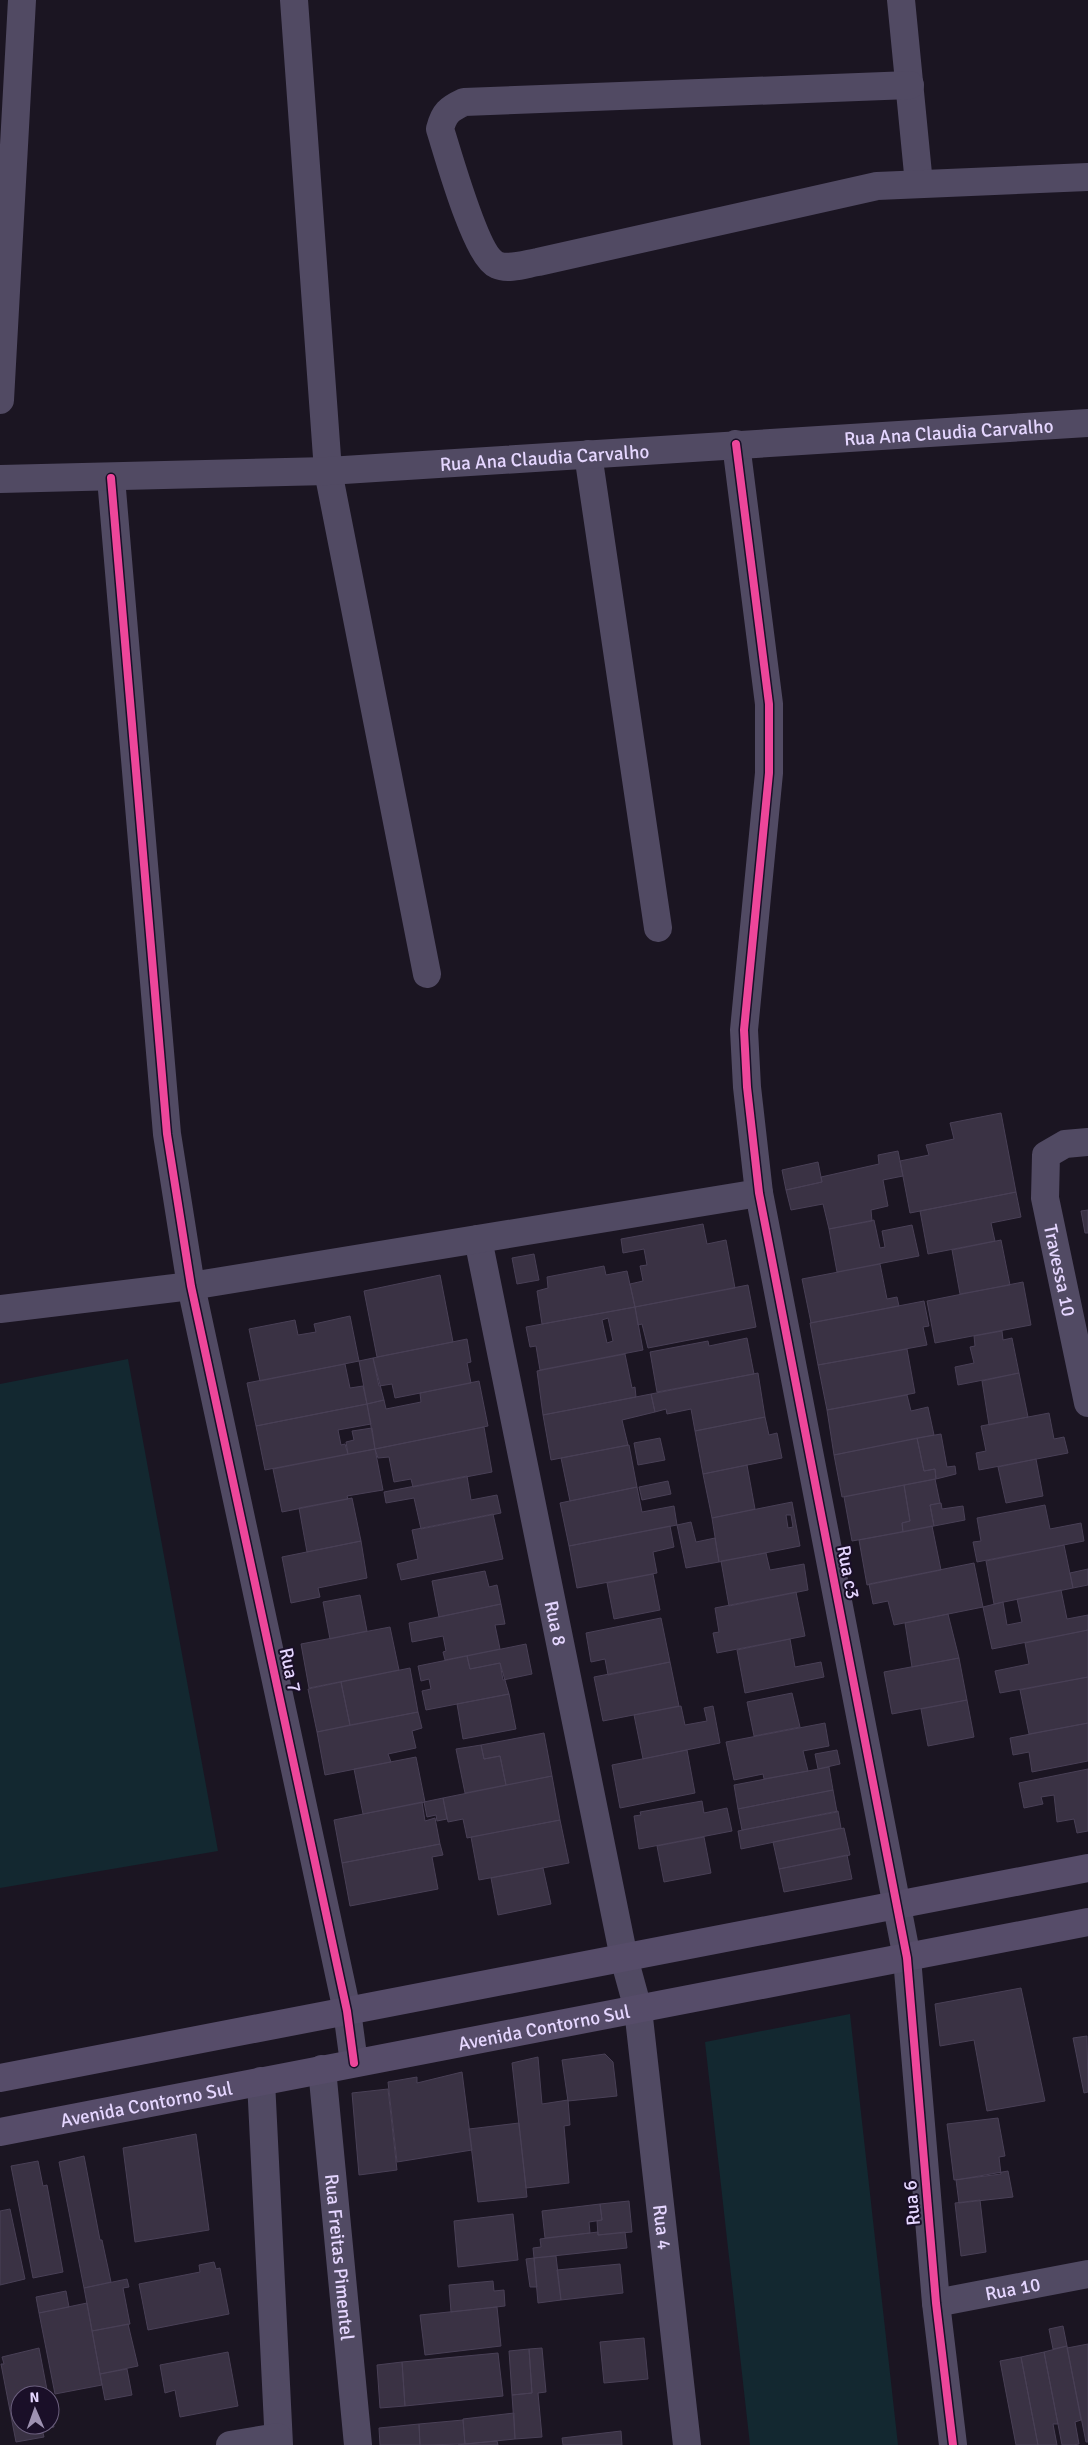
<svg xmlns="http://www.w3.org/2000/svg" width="1088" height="2445" font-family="Signika,sans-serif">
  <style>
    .green { fill: #132830 }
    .building { fill: #3a3244; stroke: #494056; fill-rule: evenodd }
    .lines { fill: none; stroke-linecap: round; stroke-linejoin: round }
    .street { stroke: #514a63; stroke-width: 28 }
    .secondary { stroke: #564c69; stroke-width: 28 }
    .cycleway-casing { stroke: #1a0f28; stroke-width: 11 }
    .cycleway { stroke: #ed469a; stroke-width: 8 }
    .labels { text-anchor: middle; stroke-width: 4; stroke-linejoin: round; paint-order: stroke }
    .street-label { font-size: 19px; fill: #e5d6ff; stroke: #1a0f28 }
  </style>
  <rect width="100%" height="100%" fill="#1b1522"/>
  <!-- green -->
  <path class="green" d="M128,1359L218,1851L0,1888V1384Z
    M850,2014L898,2445H750L705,2042Z"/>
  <!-- building -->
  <path class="building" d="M1001,1113L1016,1192L910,1213L900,1161L929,1155L926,1145L954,1139L950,1123Z
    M898,1151L903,1176L883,1180L888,1206L871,1210L872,1221L829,1229L823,1204L791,1210L786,1190L822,1182L821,1177L879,1164L878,1155Z
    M818,1162L822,1182L786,1190L782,1170Z
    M1016,1192L1021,1217L991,1223L995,1241L928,1254L920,1211Z
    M1088,1210V1233H1085L1081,1211Z
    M874,1220L880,1248L885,1247L882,1231L912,1225L919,1256L837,1272L829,1229Z
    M703,1224L707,1244L726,1240L735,1288L635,1307L630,1284L643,1281L640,1266L647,1265L644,1249L623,1253L621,1239Z
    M1001,1240L1010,1285L960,1294L952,1250Z
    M534,1254L539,1280L517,1284L512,1258Z
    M880,1264L887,1299L897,1297L899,1306L811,1323L802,1279Z
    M604,1266L606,1275L627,1271L635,1307L542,1324L537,1291L548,1288L547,1277Z
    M440,1275L453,1342L377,1357L364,1291Z
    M1023,1282L1031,1325L935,1343L927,1301Z
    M748,1285L756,1327L648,1348L642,1324L638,1325L635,1307Z
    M924,1301L929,1326L923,1327L927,1345L818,1365L810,1323Z
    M635,1307L643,1350L540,1370L536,1346L530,1347L526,1327ZM608,1318L613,1341L607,1343L602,1320Z
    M350,1316L359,1361L260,1381L249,1329L295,1320L298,1335L316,1332L314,1324Z
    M1002,1331L1003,1340L1012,1338L1019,1373L958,1385L955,1367L974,1363L970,1347L975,1346L974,1336Z
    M747,1338L754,1374L657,1392L650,1352L708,1341L709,1346Z
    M467,1339L471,1362L467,1363L471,1383L395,1398L392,1384L379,1386L373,1358Z
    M907,1349L915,1393L827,1410L818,1365Z
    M625,1354L632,1388L635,1387L636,1397L543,1415L537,1371Z
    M373,1358L384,1400L367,1404L359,1361Z
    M345,1364L350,1388L363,1386L367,1404L256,1426L247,1383Z
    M758,1373L765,1417L695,1431L691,1409L667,1414L666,1409L655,1412L651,1394Z
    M1019,1373L1028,1417L989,1425L982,1381Z
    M479,1381L488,1426L375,1449L367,1404L384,1400L386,1409L421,1402L420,1393Z
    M651,1394L655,1412L622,1420L628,1445L551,1460L543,1415Z
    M907,1395L911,1411L928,1407L934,1435L834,1455L827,1410Z
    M367,1404L371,1424L338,1430L341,1445L345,1444L348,1454L265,1470L256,1426Z
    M1049,1413L1054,1439L1064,1437L1068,1453L979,1470L976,1453L986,1451L981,1426Z
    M765,1417L769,1435L777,1433L782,1458L703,1474L695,1431Z
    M484,1427L492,1472L413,1487L411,1479L394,1482L389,1457L378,1458L375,1449Z
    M372,1428L375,1449L348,1454L346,1442L354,1440L352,1431Z
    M941,1434L947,1467L955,1466L956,1474L936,1479L935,1469L924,1471L917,1438Z
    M660,1438L665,1460L638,1465L634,1443Z
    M917,1438L924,1471L935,1469L936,1479L842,1497L834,1455Z
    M629,1445L637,1487L570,1501L561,1458Z
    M375,1449L383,1490L347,1496L348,1499L282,1512L273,1469Z
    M1036,1459L1043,1496L1006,1503L998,1467Z
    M747,1465L755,1509L712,1518L703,1474Z
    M467,1476L471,1500L497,1495L501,1513L421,1529L414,1498L386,1503L384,1492Z
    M935,1479L940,1503L930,1505L934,1526L903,1532L902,1523L910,1521L904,1485Z
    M668,1481L671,1494L642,1500L639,1487Z
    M904,1485L910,1521L902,1523L903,1532L852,1541L844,1497Z
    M637,1487L642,1512L674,1506L677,1525L569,1546L560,1503Z
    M352,1498L361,1541L307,1552L299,1508Z
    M792,1502L800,1546L719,1562L712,1518ZM786,1515H791L793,1527L788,1528Z
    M941,1503L942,1509L963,1506L965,1520L934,1526L930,1505Z
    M1045,1505L1050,1529L1081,1523L1084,1541L977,1562L973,1542L981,1541L977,1518Z
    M493,1514L503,1559L401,1580L397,1564L418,1559L412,1530Z
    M691,1522L696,1542L715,1538L719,1562L686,1568L677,1525Z
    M670,1526L674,1547L653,1552L657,1573L577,1588L569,1546Z
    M932,1526L941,1570L867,1585L859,1540Z
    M361,1541L367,1578L318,1588L320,1597L291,1603L282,1557Z
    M1064,1545L1073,1588L994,1604L986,1561Z
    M766,1553L770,1570L804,1564L808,1590L729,1606L721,1561Z
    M974,1563L983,1607L894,1625L888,1601L873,1604L869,1584Z
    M1088,1569V1585L1073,1588L1070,1573Z
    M485,1571L489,1587L497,1585L501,1604L439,1617L432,1581Z
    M653,1574L660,1610L614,1619L607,1583Z
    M1061,1590L1067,1619L1088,1615V1630L992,1649L983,1607L1003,1602L1007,1625L1022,1622L1017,1599Z
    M796,1592L805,1636L717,1653L713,1633L719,1632L715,1608Z
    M360,1595L367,1631L330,1639L323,1602Z
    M501,1604L505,1624L495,1625L500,1649L445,1660L443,1652L446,1651L443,1636L412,1642L409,1623Z
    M948,1614L959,1658L912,1667L905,1623Z
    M661,1618L670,1662L608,1675L605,1659L591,1662L586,1633Z
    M390,1627L399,1670L309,1688L301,1644Z
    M1088,1630V1677L1000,1693L995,1671L1029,1664L1025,1643Z
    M790,1639L795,1667L821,1662L824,1677L745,1693L737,1650Z
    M526,1644L532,1674L503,1680L500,1663L470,1669L467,1656Z
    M467,1656L470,1669L500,1663L509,1694L426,1710L422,1691L431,1689L429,1679L421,1681L418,1666Z
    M959,1658L967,1700L892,1714L884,1672Z
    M670,1662L679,1706L603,1721L594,1677Z
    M410,1668L418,1712L350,1725L341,1682Z
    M1088,1677V1723L1029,1734L1020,1690Z
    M341,1682L350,1725L317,1732L308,1689Z
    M792,1693L800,1727L754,1736L747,1702Z
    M509,1694L516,1729L463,1739L457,1704Z
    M967,1700L974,1737L928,1746L921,1709Z
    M681,1706L685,1725L707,1721L704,1708L713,1706L720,1743L643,1759L634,1715Z
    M418,1712L422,1728L412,1731L416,1748L388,1754L391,1762L325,1775L317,1732Z
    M825,1723L829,1746L803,1751L808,1771L764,1779L763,1774L734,1780L726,1742Z
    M1088,1723V1761L1032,1772L1029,1752L1013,1755L1010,1738Z
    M544,1733L552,1776L506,1785L500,1756L484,1759L481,1745Z
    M481,1745L484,1759L500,1756L506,1785L465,1793L456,1749Z
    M687,1750L695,1793L620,1808L612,1765Z
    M837,1750L840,1764L818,1769L815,1754Z
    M416,1757L425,1802L363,1814L354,1769Z
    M829,1767L833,1790L738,1809L734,1785Z
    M1088,1769V1831L1077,1833L1074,1819L1057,1822L1054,1795L1041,1797L1043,1804L1024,1808L1019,1783Z
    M552,1776L560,1820L467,1838L463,1819L448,1822L443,1798Z
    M833,1790L837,1812L742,1830L738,1809Z
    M443,1798L447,1819L437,1821L436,1815L427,1817L424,1802Z
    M702,1801L704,1813L727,1808L732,1831L639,1849L634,1816L641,1815L640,1812Z
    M422,1802L425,1821L435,1818L440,1844L342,1863L334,1820Z
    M838,1811L841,1828L741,1849L738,1831Z
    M560,1820L569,1863L479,1880L471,1837Z
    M844,1828L850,1855L779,1869L773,1842Z
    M704,1837L711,1873L664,1882L657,1846Z
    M440,1844L443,1855L432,1857L438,1889L350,1906L342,1863Z
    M847,1855L852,1879L784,1892L779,1869Z
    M543,1868L551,1904L498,1915L491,1878Z
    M1021,1988L1045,2101L987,2111L974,2040L940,2046L935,2004Z
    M1087,2036L1088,2092L1084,2093L1073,2038Z
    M605,2054L613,2062L617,2096L568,2101L562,2060Z
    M538,2057L542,2104L568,2100L570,2125L564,2126L569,2183L526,2188L512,2063Z
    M462,2072L472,2150L397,2162L388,2082L417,2077V2083Z
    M388,2089L397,2170L359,2175L352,2093Z
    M998,2118L1005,2156L999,2157L1001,2174L954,2180L947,2124Z
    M519,2123L527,2197L478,2202L469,2129Z
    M196,2134L209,2230L135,2242L123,2148Z
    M84,2156L100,2240H102L111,2282L84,2288L59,2162Z
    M38,2161L43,2186L47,2185L63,2272L33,2278L11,2166Z
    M1008,2171L1013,2197L959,2203L956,2180Z
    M980,2200L986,2252L961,2256L955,2203Z
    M629,2201L632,2232L598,2235L597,2221L602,2220L600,2204Z
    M600,2204L602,2220L589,2222L590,2233L545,2238L542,2211Z
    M10,2209L25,2279L0,2285V2211Z
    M513,2214L518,2260L458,2267L454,2221Z
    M598,2232V2235L625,2232L627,2248L534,2258L533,2248L541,2247L540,2239Z
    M556,2256L561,2300L538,2303L534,2258Z
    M534,2258L537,2287H530L526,2259Z
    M214,2262L216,2269L220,2268L229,2314L148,2330L139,2284L200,2272L199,2265Z
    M620,2264L623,2293L561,2300L557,2270Z
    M127,2279L129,2287L123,2288L130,2324L92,2331L84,2288Z
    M493,2281L494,2291L504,2290L505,2306L451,2312L449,2285Z
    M66,2291L69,2307L39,2313L36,2297Z
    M87,2303L102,2385L55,2394L39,2313Z
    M497,2307L501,2346L425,2355L420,2315Z
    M128,2324L138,2366L100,2374L92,2331Z
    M1063,2326L1067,2346L1053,2349L1049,2329Z
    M644,2338L648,2379L604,2383L600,2342Z
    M1088,2344V2442H1086L1067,2348Z
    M1067,2346L1081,2420L1075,2422L1079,2444L1073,2445H1062L1044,2352Z
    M39,2348L48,2395H20V2425H50V2405L54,2427L42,2429L44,2437L16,2442L1,2364H4L2,2357Z
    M542,2348L546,2392L538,2393L542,2437L515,2439L512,2395L532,2393L529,2349Z
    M529,2349L532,2393L512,2395L509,2351Z
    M228,2352L238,2406L180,2417L175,2390L165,2393L160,2365Z
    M1044,2352L1058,2424H1053L1057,2445H1038L1021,2357Z
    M498,2353L503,2396L405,2406L402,2362Z
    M1021,2357L1038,2445H1016L1000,2361Z
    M402,2362L405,2406L380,2408L377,2365Z
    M127,2369L132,2395L105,2400L100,2374Z
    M514,2413L515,2439L465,2444L463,2419Z
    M463,2420L465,2444L420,2445L419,2424Z
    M419,2424L420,2445H380L379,2428Z
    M621,2431L622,2445H563L562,2438Z
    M497,2441L498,2445H458L465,2444Z"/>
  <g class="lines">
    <!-- street -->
    <g class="street">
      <path d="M294,0L328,471L427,974"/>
      <path d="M901,0L919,184"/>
      <path d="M910,85L464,102C449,109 444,113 440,129C448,154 476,256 497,265C508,270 526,264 538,262L877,186L1088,177"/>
      <path d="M0,400L22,0"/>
      <path d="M736,444L769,704V773L744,1030L747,1087L759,1193L907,1958L936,2303L953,2445"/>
      <path d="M588,454L658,928"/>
      <path d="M111,478L167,1134L191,1286L347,2011L354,2063"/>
      <path id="s1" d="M0,479L328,471L1088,423"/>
      <path id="s2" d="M1088,1142L1065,1144L1046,1155L1045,1198L1088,1403"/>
      <path id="s3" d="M478,1239L624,1958L638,2009L687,2445"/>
      <path d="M0,1309L191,1286L759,1193"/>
      <path id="s4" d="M322,2069L358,2445"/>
      <path d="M261,2081L279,2445"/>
      <path id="s5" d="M936,2303L1088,2274"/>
      <path d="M230,2445L278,2437"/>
    </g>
    <!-- secondary -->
    <g class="secondary">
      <path d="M0,2078L1088,1868"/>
      <path id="s6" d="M0,2132L1088,1922"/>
    </g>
    <!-- cycleway casing -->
    <g class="cycleway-casing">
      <path id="cycleway" d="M736,444L769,704V773L744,1030L747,1087L759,1193L907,1958L936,2303L953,2445
        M111,478L167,1134L191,1286L347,2011L354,2063"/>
    </g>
    <!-- cycleway -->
    <use href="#cycleway" class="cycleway"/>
  </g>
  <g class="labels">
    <!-- street labels -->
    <g class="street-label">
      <text dy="7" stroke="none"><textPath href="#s1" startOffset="950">Rua Ana Claudia Carvalho</textPath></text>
      <text dy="7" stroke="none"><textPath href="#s1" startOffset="545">Rua Ana Claudia Carvalho</textPath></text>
      <text dy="7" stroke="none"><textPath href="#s2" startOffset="162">Travessa 10</textPath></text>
      <text transform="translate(849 1572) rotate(79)" y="7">Rua c3</text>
      <text dy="7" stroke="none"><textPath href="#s3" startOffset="392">Rua 8</textPath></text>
      <text transform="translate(291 1670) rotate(78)" y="7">Rua 7</text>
      <text dy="7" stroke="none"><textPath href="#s6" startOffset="554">Avenida Contorno Sul</textPath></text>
      <text dy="7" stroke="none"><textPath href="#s6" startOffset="149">Avenida Contorno Sul</textPath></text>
      <text transform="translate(911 2203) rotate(-95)" y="7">Rua 6</text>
      <text dy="7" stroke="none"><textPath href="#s3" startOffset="1006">Rua 4</textPath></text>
      <text dy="7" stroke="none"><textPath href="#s4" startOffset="189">Rua Freitas Pimentel</textPath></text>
      <text dy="7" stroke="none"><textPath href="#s5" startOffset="78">Rua 10</textPath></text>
    </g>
  </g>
  <!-- north arrow -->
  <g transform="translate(35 2410) rotate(358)"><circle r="24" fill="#1a0f28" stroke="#6b5f7e"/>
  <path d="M0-4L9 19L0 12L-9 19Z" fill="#9e92b2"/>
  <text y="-8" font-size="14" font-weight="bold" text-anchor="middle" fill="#e5d6ff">N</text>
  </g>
</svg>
